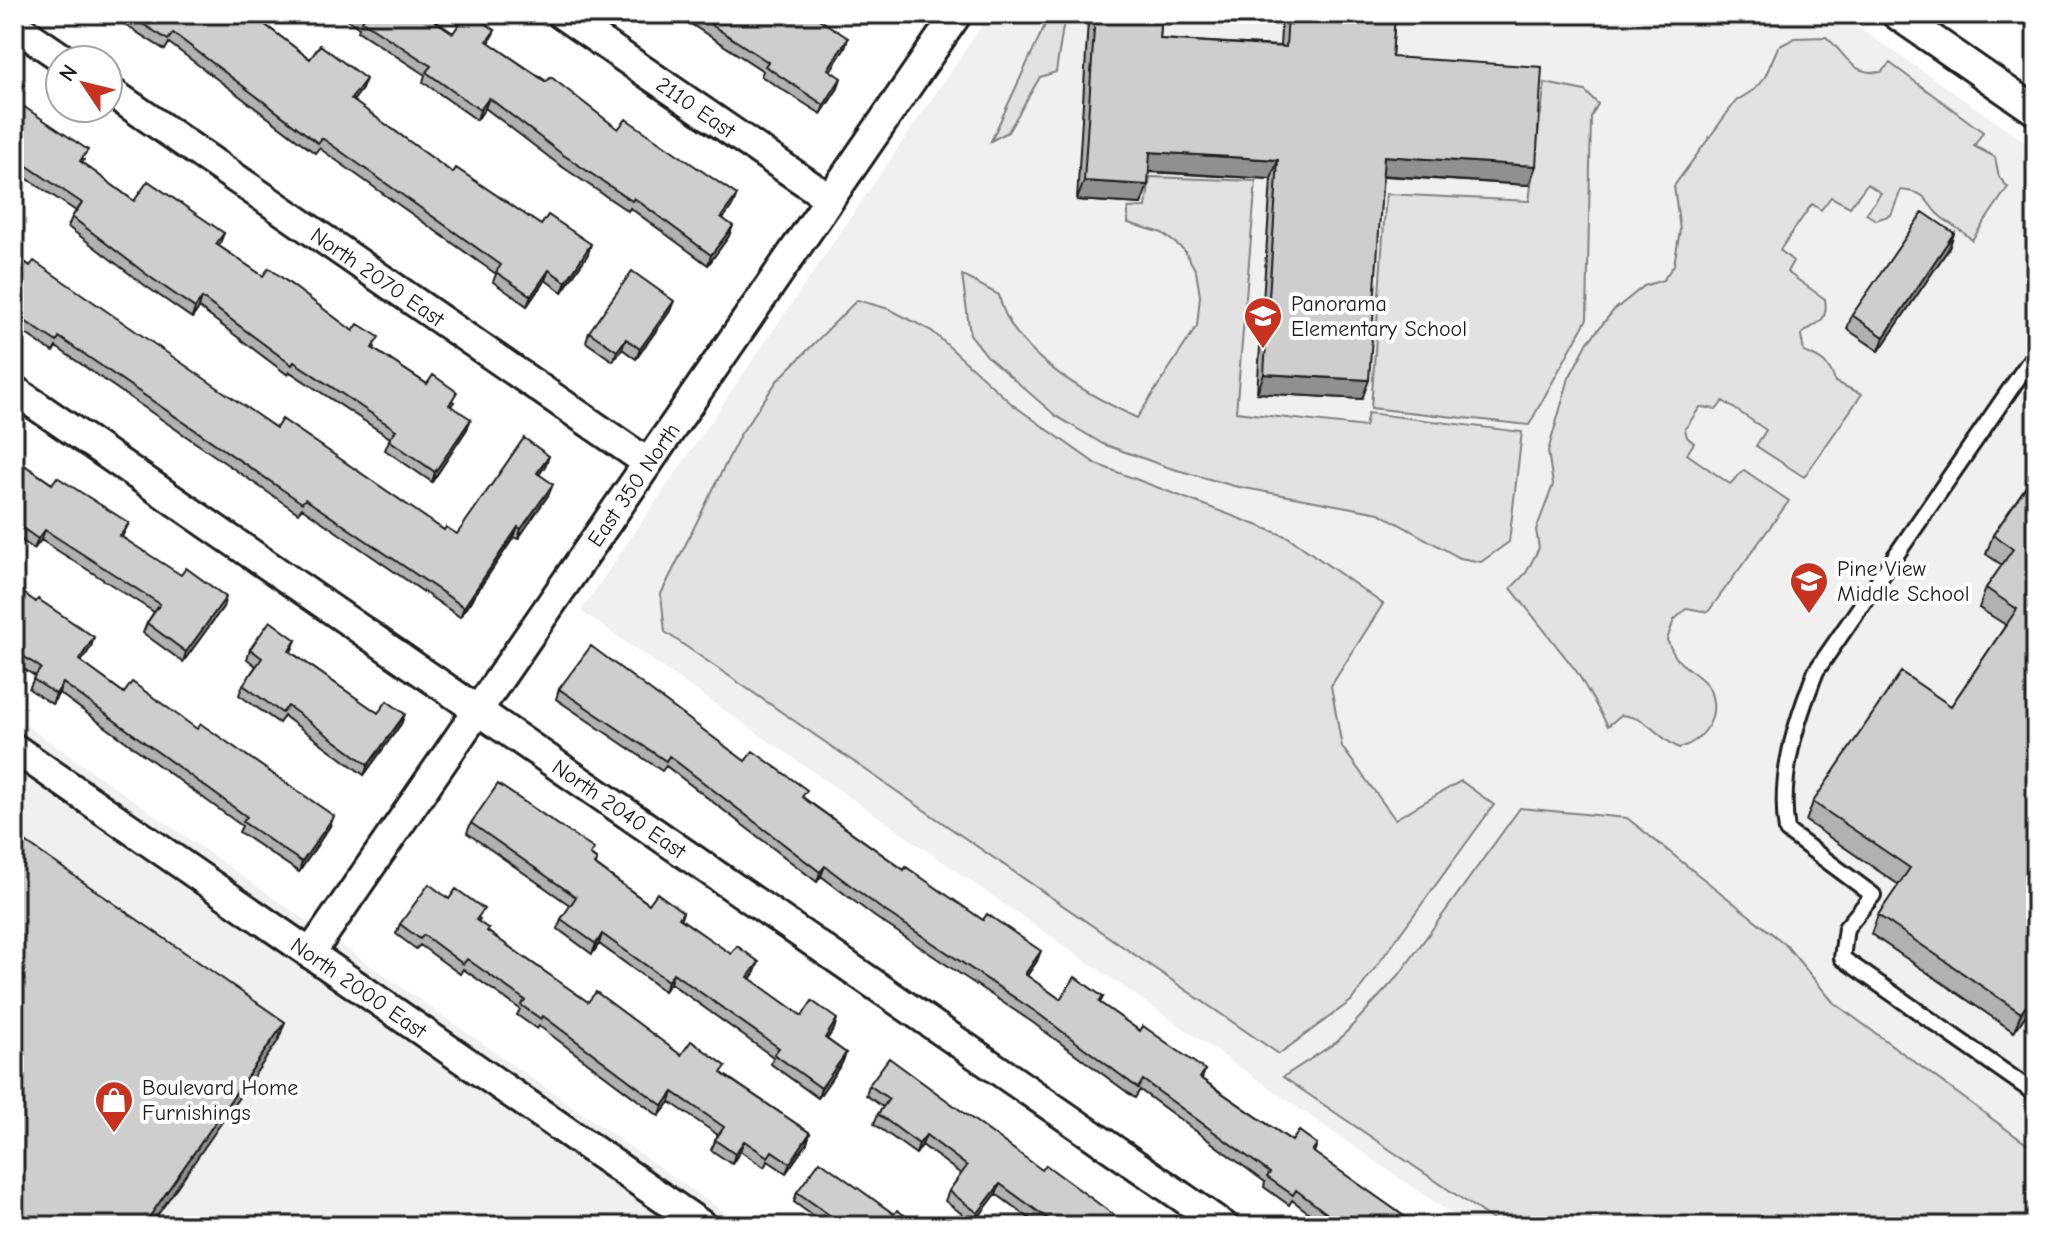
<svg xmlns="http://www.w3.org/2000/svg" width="2050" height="1240" font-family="'Comic Neue',sans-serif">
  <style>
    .built { fill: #f0f0f0 }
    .green { fill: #e2e2e2; stroke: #7f7f7f; stroke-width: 2 }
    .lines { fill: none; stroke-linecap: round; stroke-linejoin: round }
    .service-casing { stroke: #1c1c1c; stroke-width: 20 }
    .minor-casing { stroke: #1c1c1c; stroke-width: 34 }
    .service { stroke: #fff; stroke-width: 14 }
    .minor { stroke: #fff; stroke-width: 28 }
    .wall { fill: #b1b1b1; stroke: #1c1c1c; stroke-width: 2 }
    .shaded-wall { fill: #909090; stroke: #1c1c1c; stroke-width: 2 }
    .building { fill: #cecece; stroke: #1c1c1c; stroke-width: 2 }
    .labels { text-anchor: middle; stroke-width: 8; stroke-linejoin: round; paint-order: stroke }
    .street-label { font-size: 22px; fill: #1c1c1c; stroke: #fff }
    .poi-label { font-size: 22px; fill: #1c1c1c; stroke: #fff; text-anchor: start }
  </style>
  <rect width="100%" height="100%" fill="#fff"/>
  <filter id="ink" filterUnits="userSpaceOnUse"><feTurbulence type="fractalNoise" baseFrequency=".0125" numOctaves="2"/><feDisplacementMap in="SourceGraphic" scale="16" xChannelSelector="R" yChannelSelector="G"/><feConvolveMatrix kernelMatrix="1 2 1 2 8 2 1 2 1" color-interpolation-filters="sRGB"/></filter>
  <g filter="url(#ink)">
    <!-- built -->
    <path class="built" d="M990,14H1839L2036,149V1226H1469L581,611Z
      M14,717L744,1226H14Z"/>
    <!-- green -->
    <path class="green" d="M1050,14H1065L1056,72L1040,77L1008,132L991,141Z
      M1826,37C1848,55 1849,75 1881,72L1890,63L1983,132L1974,146L1995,157L1999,177L2008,187L1972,240C1962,230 1951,225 1941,217C1921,200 1933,194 1901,190L1891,215L1876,220L1866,214L1881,193L1867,184L1850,207L1831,197L1821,210L1812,204L1780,250L1793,261L1787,272L1825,299C1829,324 1815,322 1801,335L1804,352C1820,358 1831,364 1835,382L1862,394L1804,477L1756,446L1766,430L1723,401L1717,409L1700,407L1685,429L1687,437L1694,443L1687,454L1730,484L1744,470L1789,501L1708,612L1687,608L1674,620L1667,640C1671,648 1674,657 1680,662C1688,670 1704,678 1709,688C1721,715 1706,740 1679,748C1652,734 1652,719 1621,715L1608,726L1577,672L1511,588L1526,573L1539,548L1536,530L1553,485L1548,451L1569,378L1588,342L1613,311L1644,286L1663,280L1674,265L1680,230L1674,186L1736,101L1755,89L1765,77L1778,47L1795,38Z
      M1545,83L1585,91L1598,104L1591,117L1587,319L1529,425L1371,408L1386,194L1529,201Z
      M1150,177L1256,181L1236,412L1365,427L1368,413L1522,432L1509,542L1481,562L1460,558L1379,513L1234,486L1170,468L1103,444L1056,416L988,357L970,334L962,275L999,295C1011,354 1087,394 1137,418L1197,326L1200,296L1196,271L1184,250L1162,233L1128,223V208L1146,207Z
      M857,300L889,309L932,331L1013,405L1096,464L1288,537L1383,604L1331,686L1342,747L1395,819L1461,781L1494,805L1351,1001L1279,1054L665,632L661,594L740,435L777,381Z
      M1520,808L1627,818L1785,944L1833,1002L2036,1151V1226H1502L1283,1077L1338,1041L1399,975Z"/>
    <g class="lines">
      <!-- service casing -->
      <g class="service-casing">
        <path id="service" d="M2036,352L1816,671C1796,722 1778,776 1787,831L1873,895L1846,928L1842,958L2036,1094"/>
      </g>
      <!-- minor casing -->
      <g class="minor-casing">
        <g id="minor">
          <path id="s1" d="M561,14L830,199"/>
          <path d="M1896,14L2036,111"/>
          <path d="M14,25L65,60"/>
          <path id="s2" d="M108,90L648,463"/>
          <path id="s3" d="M14,390L1224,1226"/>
          <path id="s4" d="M14,748L703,1226"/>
          <path id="s5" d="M310,954L957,14"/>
        </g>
      </g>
      <!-- service -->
      <use href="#service" class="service"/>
      <!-- minor -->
      <use href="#minor" class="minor"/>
    </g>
    <!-- wall -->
    <path class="wall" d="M108,14H251L310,59L362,89L353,101L453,173L588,254L562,292L545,280L527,306L493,282L496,274L319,148L315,153L169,43L165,50Z
      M340,14H425L453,33L495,30L489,43L733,205L723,218L729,236L708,265L630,208L628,211L558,164L485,108L477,120L423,82L425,75L358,31L359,28Z
      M692,14H792L848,38L845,48L830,70L838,88L821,114L761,76L763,71L691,24L694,16Z
      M1091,14H1162L1160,39L1280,46L1282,14H1395L1392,57L1529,185L1383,176L1362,399L1257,393L1271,179L1148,172L1141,204L1077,200L1088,21Z
      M14,100L84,160L82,163L134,201L224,233L219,246L263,276L375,347L374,349L454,402L451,406L467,429L432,482L385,450L390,438L290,372L288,375L199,308L192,318L147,287L68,227L72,217L76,211L14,170Z
      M1954,233L1949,248L1879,351L1847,329L1852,315Z
      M14,255L276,428L444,530L457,534L549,456L545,466L539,475L549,494L518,539L514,537L460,617L302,508L298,513L56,347L53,352L14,326Z
      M670,311L636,359L622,349L613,361L586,342L589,332Z
      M14,458L52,484L129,523L122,537L223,607L183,662L143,633L147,623L154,612L41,540L34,549L14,535Z
      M2036,472V1000L2014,1032L1871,934L1878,915L1899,885L1806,821L1813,802L1951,706L2006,625L1979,608L1986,588L2002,565L1986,554L1993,535Z
      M14,586L91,647L81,662L124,693L330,826L299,872L239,832L242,826L59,693L52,704L29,689L35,676L14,663Z
      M296,640L291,652L342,688L378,713L405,714L401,724L364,775L284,716L279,723L239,695L243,685L256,666L247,659L250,649Z
      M559,689L745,761L804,798L904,870L1037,961L1027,976L1060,999L1103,997L1100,1003L1140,1031L1205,1070L1202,1079L1292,1141L1317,1144L1314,1153L1418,1226H1326L1292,1200L1289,1205L1264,1187L1265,1182L1140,1090L1135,1098L1032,1022L875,917L821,876L817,882L666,766L662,771L556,699Z
      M471,823L592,856L597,860L596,865L649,904L683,912L681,919L755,972L750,979L802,1016L834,1029L827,1039L846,1053L842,1063L818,1098L771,1064L773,1057L670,983L664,991L599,944L592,954L558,929L561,919L571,906L467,833Z
      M449,899L480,919L478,921L488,932L588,1002L681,1055L723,1074L810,1133L807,1143L786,1173L768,1161L764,1167L740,1151L732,1164L711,1150L718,1135L670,1102L659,1116L539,1026L537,1029L517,1015L520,1009L463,969L460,974L420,945L416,949L396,934L400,924Z
      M869,1085L1042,1170L1114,1215L1111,1225L1110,1226H1040L996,1194L974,1223L945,1201L949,1191L961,1174L922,1145L916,1154L874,1124L878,1114L883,1107L866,1095Z
      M797,1192L894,1214L920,1226H827L794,1202Z"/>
    <!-- shaded-wall -->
    <path class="shaded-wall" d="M848,38L845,48L825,79L828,69Z
      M841,78L838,88L821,114L824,105Z
      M366,79L362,89L347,109L351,99Z
      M489,98L485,108L477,120L480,110Z
      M1150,152L1278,160L1271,179L1143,171Z
      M1384,156L1536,166L1529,185L1377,175Z
      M1084,181L1148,185L1141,204L1077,200Z
      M737,195L733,205L717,227L721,217Z
      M733,226L729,236L708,265L711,255Z
      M1954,233L1949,248L1879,351L1884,337Z
      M591,244L588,254L562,292L566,282Z
      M549,270L545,280L527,306L531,296Z
      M202,298L199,308L192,318L195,308Z
      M674,301L670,311L636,359L640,349Z
      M626,339L622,349L613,361L617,351Z
      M1264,374L1369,380L1362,399L1257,393Z
      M471,419L467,429L432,482L435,472Z
      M549,456L545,466L533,483L537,473Z
      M553,484L549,494L518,539L521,529Z
      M518,527L514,537L460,617L464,607Z
      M45,530L41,540L34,549L38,539Z
      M226,597L223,607L183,662L186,652Z
      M94,637L91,647L75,670L79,660Z
      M63,683L59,693L52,704L56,694Z
      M405,714L401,724L364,775L368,765Z
      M334,816L330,826L299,872L302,862Z
      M825,866L821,876L817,882L820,872Z
      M602,934L599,944L592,954L596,944Z
      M1041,951L1037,961L1021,984L1025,974Z
      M759,962L755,972L744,987L748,977Z
      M673,973L670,983L664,991L668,981Z
      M2036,992V1000L2014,1032L2021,1013Z
      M837,1019L834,1029L821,1048L825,1038Z
      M285,1022L278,1041L150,1226H143Z
      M846,1053L842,1063L818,1098L821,1088Z
      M673,1092L670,1102L659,1116L663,1106Z
      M810,1133L807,1143L786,1173L790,1163Z
      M926,1135L922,1145L916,1154L919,1144Z
      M744,1141L740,1151L732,1164L735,1154Z
      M1000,1184L996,1194L974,1223L978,1213Z"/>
    <!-- building -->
    <path class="building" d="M127,14H251L310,59L320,45L366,79L351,99L453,173L456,168L541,225L548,215L591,244L566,282L549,270L531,296L496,272L501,265L322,138L318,143L173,33L168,40Z
      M358,14H425L453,33L466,14H472L495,30L487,41L546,82L551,77L618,129L626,119L737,195L721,217L733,226L711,255L634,198L632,201L562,154L489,98L480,110L426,72L431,66L362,21L364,18Z
      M695,14H792L797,17L799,14H811L848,38L828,69L841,78L824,105L765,66L768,62Z
      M1095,14H1162L1160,39L1286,47L1288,14H1395L1392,57L1542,67L1536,166L1384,156L1369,380L1264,374L1278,160L1150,152L1148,185L1084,181Z
      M14,100L88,150L80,161L134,201L148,181L224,233L216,244L263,276L269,268L353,331L358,324L379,337L372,348L427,384L433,375L457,392L449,405L471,419L435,472L389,440L396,430L294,362L292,365L202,298L195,308L150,277L72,217L82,203L14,157Z
      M1923,212L1954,233L1884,337L1852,315Z
      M14,255L30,266L34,261L276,428L282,419L444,530L446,527L457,534L524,438L549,456L537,473L553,484L521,529L518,527L464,607L305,499L302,503L59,337L57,342L14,314Z
      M632,271L674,301L640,349L626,339L617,351L589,332Z
      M14,458L52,484L57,477L129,523L120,536L181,575L186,568L226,597L186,652L147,623L160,604L45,530L38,539L14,522Z
      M2036,472V992L2021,1013L1878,915L1910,868L1813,802L1901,672L1951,706L2017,609L1986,588L2013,549L1993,535Z
      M14,586L36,602L38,599L94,637L79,660L124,693L132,682L197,729L201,724L334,816L302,862L243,822L247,817L63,683L56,694L33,679L41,668L14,650Z
      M270,621L296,640L289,651L342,688L378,713L387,701L405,714L368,765L288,706L282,713L243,685L262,658L250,649Z
      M591,646L745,761L753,751L807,790L802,797L904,870L906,867L983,920L987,914L1041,951L1025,974L1060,999L1075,977L1103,997L1099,1002L1140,1031L1143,1026L1205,1070L1200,1078L1292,1141L1299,1131L1317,1144L1312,1151L1418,1226H1343L1296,1190L1293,1195L1267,1177L1270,1173L1143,1080L1138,1088L1036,1012L879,907L825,866L820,872L669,756L666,761L559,689Z
      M498,784L594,849L590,855L597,860L594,864L649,904L657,893L683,912L679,918L731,954L737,946L759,962L748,977L802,1016L812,1001L837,1019L825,1038L846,1053L821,1088L774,1054L779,1048L673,973L668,981L602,934L596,944L561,919L576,897L471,823Z
      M14,834L285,1022L143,1226H14Z
      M429,884L449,899L456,889L484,909L476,920L489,929L487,931L588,1002L596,992L681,1055L691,1041L726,1066L721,1073L810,1133L790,1163L772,1151L768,1157L744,1141L735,1154L715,1140L724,1127L673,1092L663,1106L543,1016L541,1019L521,1005L525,1000L467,959L463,964L424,935L420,939L400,924Z
      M889,1058L1042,1170L1046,1165L1114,1215L1106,1226H1058L1000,1184L978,1213L949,1191L967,1166L926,1135L919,1144L878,1114L889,1099L869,1085Z
      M820,1161L894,1214L897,1210L920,1226H845L797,1192Z"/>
  </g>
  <!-- icons -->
  <defs>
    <g id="school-pin" transform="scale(2)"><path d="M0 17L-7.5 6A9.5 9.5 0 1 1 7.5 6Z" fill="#c8321e" stroke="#fff"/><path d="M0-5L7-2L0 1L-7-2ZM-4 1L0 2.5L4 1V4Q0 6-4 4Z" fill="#fff"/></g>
    <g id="shop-pin" transform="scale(2)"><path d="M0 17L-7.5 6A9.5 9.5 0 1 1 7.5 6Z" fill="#c8321e" stroke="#fff"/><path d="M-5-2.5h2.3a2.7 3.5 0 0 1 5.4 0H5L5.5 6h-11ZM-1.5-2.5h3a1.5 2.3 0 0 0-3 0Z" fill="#fff"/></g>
  </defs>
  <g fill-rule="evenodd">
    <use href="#school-pin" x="1263" y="316"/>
    <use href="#school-pin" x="1809" y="581"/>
    <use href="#shop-pin" x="114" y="1100"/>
  </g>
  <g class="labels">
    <!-- street labels -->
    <g class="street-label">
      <text dy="8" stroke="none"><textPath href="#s1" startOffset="164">2110 East</textPath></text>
      <text dy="8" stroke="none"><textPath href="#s2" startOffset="328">North 2070 East</textPath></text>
      <text dy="8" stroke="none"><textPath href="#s5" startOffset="570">East 350 North</textPath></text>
      <text dy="8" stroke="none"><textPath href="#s3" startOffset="736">North 2040 East</textPath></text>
      <text dy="8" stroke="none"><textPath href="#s4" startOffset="420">North 2000 East</textPath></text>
    </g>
    <!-- poi labels -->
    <g class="poi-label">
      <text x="1291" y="311">Panorama<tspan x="1291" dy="25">Elementary School</tspan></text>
      <text x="1837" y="576">Pine View<tspan x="1837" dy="25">Middle School</tspan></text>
      <text x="142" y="1095">Boulevard Home<tspan x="142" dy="25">Furnishings</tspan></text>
    </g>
  </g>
  <!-- margin -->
  <rect width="2050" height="1240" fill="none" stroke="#fff" stroke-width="48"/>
  <rect x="24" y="24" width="2002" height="1192" fill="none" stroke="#1c1c1c" stroke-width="3" filter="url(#ink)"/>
  <!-- north arrow -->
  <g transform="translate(84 84) rotate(305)"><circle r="38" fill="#ffffff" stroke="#a4a4a4" stroke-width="2"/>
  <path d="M0-6L14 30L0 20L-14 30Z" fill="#c8321e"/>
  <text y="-12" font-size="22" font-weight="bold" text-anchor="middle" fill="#1c1c1c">N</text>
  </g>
</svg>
